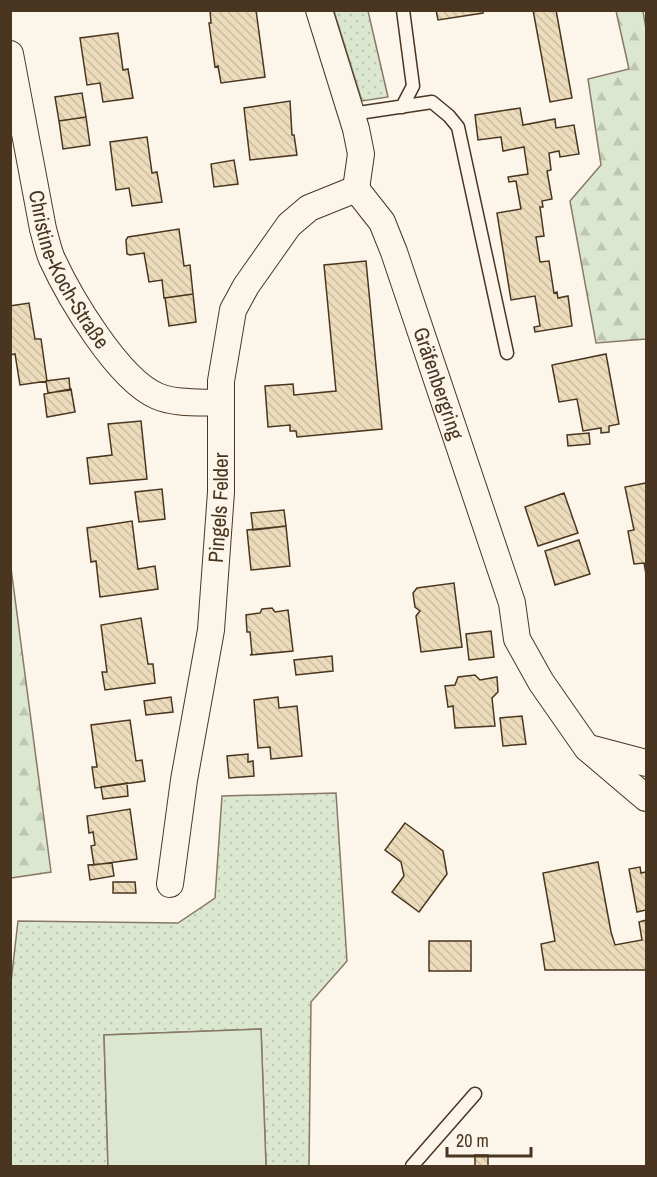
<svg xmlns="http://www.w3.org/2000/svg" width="657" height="1177" font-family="'Archivo Narrow',sans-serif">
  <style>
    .grass { fill: url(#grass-dots); stroke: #887966; stroke-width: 1.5 }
    .forest { fill: url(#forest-firs); stroke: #887966; stroke-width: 1.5 }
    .green { fill: #dce7d0; stroke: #887966; stroke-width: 1.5 }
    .building { fill: url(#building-back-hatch); stroke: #4a3520; stroke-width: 1.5 }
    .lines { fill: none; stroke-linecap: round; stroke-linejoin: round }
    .lane-casing { stroke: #4a3520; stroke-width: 15 }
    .street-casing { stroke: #4a3520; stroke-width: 28 }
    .lane { stroke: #fbf6e9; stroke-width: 12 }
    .street { stroke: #fbf6e9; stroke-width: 26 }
    .labels { text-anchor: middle; stroke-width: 4.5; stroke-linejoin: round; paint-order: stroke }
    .street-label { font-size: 21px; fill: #4a3520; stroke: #fbf6e9 }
  </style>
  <defs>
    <pattern id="grass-dots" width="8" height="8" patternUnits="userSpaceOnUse" patternTransform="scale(1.5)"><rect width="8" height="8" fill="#dce7d0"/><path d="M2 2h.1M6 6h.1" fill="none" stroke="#bec7b2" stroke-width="1.8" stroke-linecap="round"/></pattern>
    <pattern id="forest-firs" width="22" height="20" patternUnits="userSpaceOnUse" patternTransform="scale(1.5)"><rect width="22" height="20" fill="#dce7d0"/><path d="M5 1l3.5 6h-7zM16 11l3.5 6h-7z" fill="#bec7b2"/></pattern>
    <pattern id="building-back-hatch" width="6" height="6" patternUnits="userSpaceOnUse" patternTransform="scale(1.5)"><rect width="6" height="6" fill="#ecdcbc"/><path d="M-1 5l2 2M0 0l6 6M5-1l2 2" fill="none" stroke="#ccbda1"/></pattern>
  </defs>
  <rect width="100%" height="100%" fill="#fbf6e9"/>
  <!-- grass -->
  <path class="grass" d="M334,11H368L388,97L362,101Z
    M336,793L347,961L311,1002L309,1166H266L261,1029L104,1035L108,1166H11L10,991L18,921L178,923L215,898L222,796Z"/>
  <!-- forest -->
  <path class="forest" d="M616,11H643L646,29V339L596,343L570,201L601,165L588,79L629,69Z
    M11,568L51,872L11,878H10Z"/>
  <!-- green -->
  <path class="green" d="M261,1029L266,1166H108L104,1035Z"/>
  <!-- building -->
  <path class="building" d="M210,10H256L265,77L221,83L218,66L215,67L209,23H211Z
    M436,10H483V13L438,20Z
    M533,10H556L572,98L550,102Z
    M118,33L123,70L128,69L133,98L103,102L100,83L87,85L80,38Z
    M82,93L86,117L59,121L55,97Z
    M290,101L292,135H294L297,155L250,160L244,108Z
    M520,108L523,125L555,119L556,128L574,125L579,154L560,157L559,151L549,153L551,170L547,171L552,199L542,201L543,207H540L544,236L536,237L540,262L549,261L554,293L557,292L558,298L568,296L572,326L535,332L534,327L540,326L535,296L511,300L497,213L521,209L516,181L509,182L508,177L528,174L524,147L503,151L501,137L478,140L475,115Z
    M86,117L90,145L63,149L59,121Z
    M147,137L152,173L157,172L162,202L132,206L129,188L116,190L110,142Z
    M234,160L238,184L214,187L211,164Z
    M179,229L184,266L190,265L193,294L164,298L162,280L149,282L144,253L130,255L127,254L126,240L128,237Z
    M366,261L382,429L297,437L296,431H290V425L268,427L265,386L293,384L294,395L336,391L324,265Z
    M193,294L196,322L169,326L165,298Z
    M29,303L35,339H41L47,381L20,385L15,354L10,355V306Z
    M606,354L619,424L609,426V432L601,433V428L583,431L577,399L559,402L552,365Z
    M69,378L70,390L48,393L46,381Z
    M71,389L75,412L47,417L44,394Z
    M141,421L147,479L90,484L87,458L112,455L108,424Z
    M589,433L590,444L568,446L567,435Z
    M646,483V574L644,563L634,564L628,531L634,530L625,487Z
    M162,489L165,519L139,522L135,492Z
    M564,493L578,533L538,546L525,507Z
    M284,510L286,526L253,530L251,513Z
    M132,521L138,569L155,566L158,589L100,597L96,561L91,562L87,528Z
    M286,526L290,566L251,570L247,530Z
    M579,540L590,574L555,585L545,551Z
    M454,583L462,647L421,652L416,616L420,611L415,607L413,593L417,588Z
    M272,608L275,612L288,610L293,651L250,655L252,654L250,632H247L246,615L260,613L262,609Z
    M141,618L148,664H153L155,683L105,690L102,672H107L101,625Z
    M491,631L494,657L469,660L466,634Z
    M332,656L333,671L296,675L294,660Z
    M475,675L480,680L497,677L498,692L492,698L495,726L455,728L453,706L448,707L445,686L455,685L458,677Z
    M171,697L173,712L146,715L144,701Z
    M278,697L279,708L297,706L302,756L271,759L270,747L258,748L254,700Z
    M522,716L526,744L503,746L500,718Z
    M130,720L136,761L142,760L145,781L95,788L92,767H97L91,725Z
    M248,754V762L253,761L254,776L229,778L227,756Z
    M127,783L128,796L103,799L101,787Z
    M130,809L137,859L94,865L91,846L95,845L93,832L89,833L87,816Z
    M405,823L443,851L447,874L419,912L392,892L404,876L401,862L385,850Z
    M598,862L611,932L615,945L642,940L639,922L646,920V970H545L541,944L555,941L543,873Z
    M112,863L114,876L90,880L88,865Z
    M640,867L641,873L646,872V910L637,912L629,869Z
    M113,882H135L136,893H113Z
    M429,941H471V971H429Z
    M475,1155H488V1166H475Z"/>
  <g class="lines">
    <!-- lane casing -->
    <g class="lane-casing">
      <path id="lane" d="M402,107L413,86L403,10
        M352,114L432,102L449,116L458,127L507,353
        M412,1166L475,1094"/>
    </g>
    <!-- street casing -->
    <g class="street-casing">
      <g id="street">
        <path d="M319,10L356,129L361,154L356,189"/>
        <path id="s1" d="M10,54L43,229C46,239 48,250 52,259C70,298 118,379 157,396C175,404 201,402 221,403"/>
        <path id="s2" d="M356,189L382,222L394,252L512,603L517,639L541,682L587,748L646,798"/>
        <path d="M593,749L646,763"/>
        <path id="s3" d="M170,884L184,780L211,630L221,492V381L233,310L246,286L289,225L309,208L356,189"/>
      </g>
    </g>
    <!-- lane -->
    <use href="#lane" class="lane"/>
    <!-- street -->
    <use href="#street" class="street"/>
  </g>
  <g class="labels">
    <!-- street labels -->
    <g class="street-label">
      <text dy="7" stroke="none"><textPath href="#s1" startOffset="225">Christine-Koch-Straße</textPath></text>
      <text dy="7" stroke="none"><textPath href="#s2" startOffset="213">Gräfenbergring</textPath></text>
      <text dy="7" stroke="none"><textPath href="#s3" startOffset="380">Pingels Felder</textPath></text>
    </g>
  </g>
  <!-- border -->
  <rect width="657" height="1177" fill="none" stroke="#4a3520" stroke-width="24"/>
  <!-- scale -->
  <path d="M447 1147v9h84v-9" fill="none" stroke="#4a3520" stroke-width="3"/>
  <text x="456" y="1147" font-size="18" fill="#4a3520" stroke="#fbf6e9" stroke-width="4.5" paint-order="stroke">20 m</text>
</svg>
